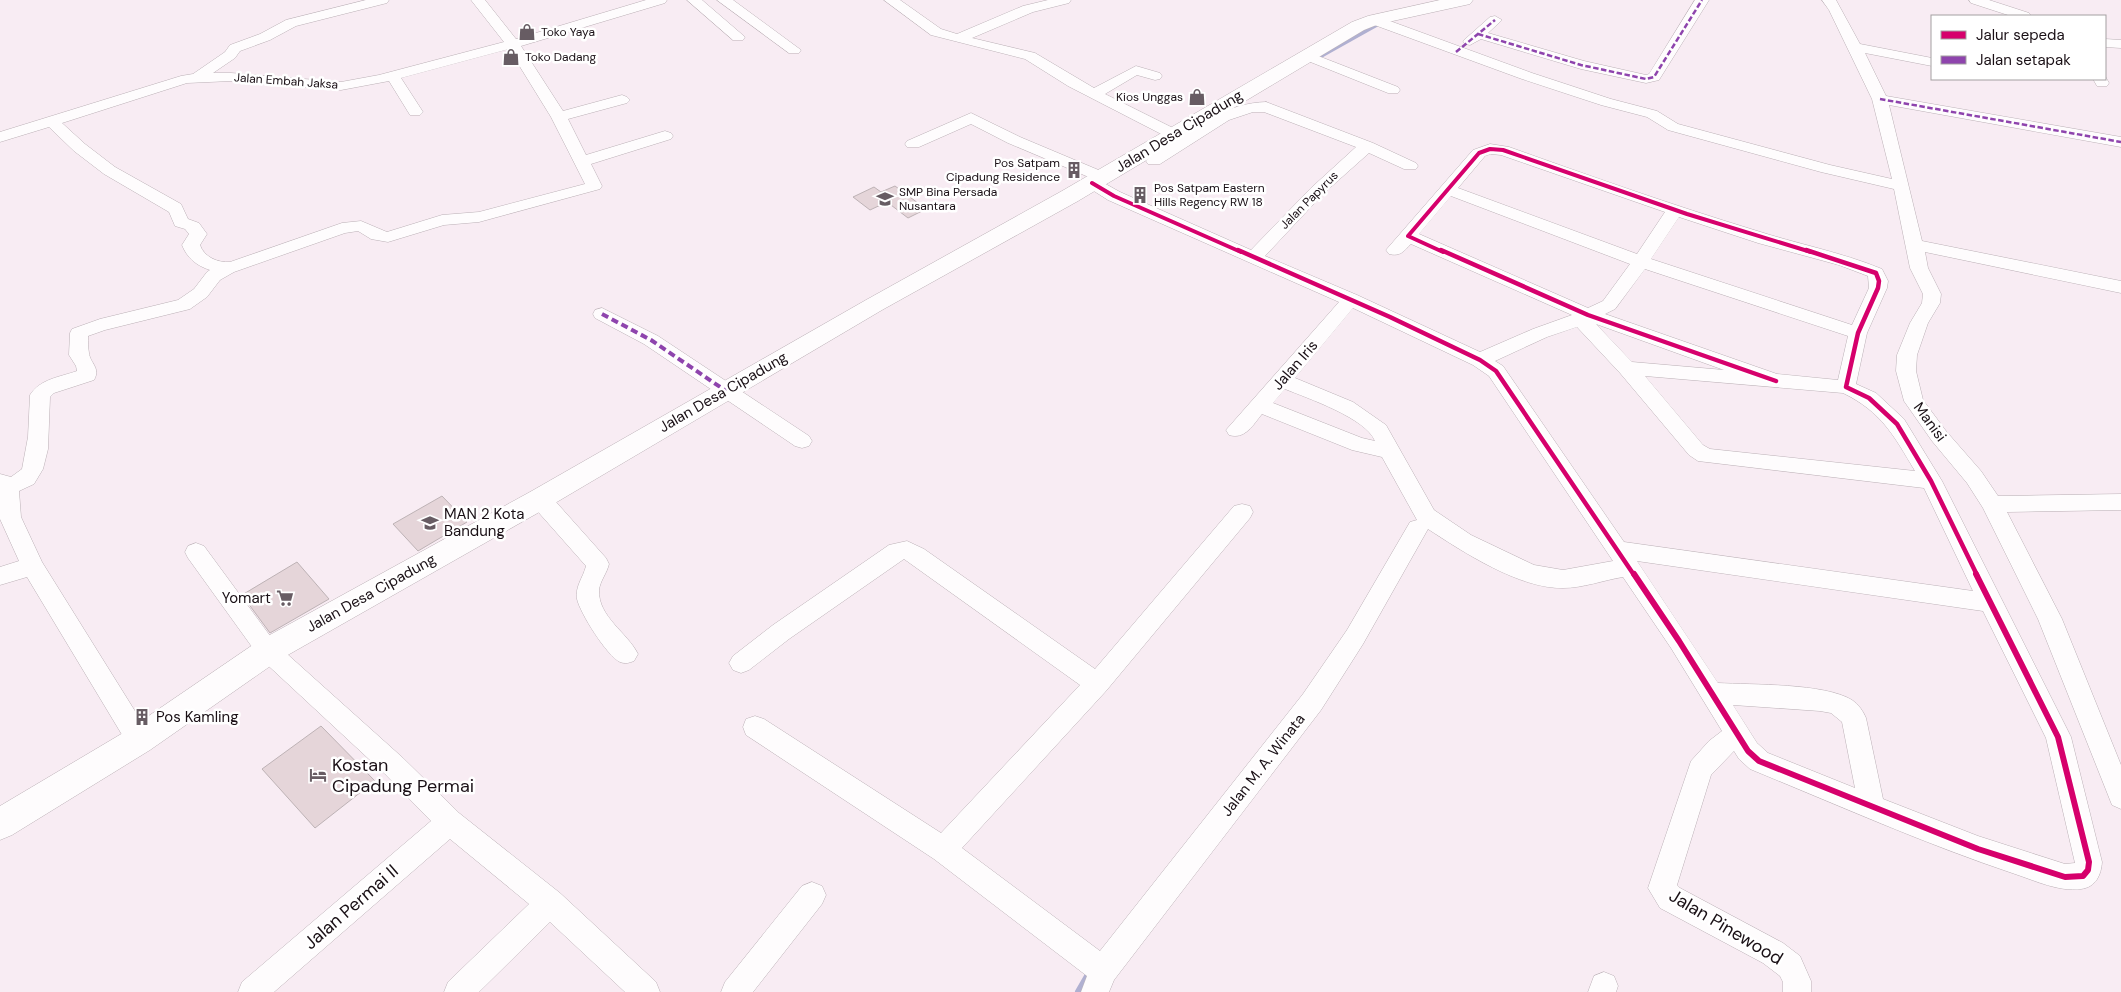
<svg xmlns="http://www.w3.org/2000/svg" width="2121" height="992" font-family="'DM Sans',sans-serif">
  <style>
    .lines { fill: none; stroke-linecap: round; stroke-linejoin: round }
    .stream-far1 { stroke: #b0b0d1; stroke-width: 5 }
    .stream { stroke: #b0b0d1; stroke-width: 8 }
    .building { fill: #e5d5d9; stroke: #bdb2b5 }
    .street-casing { stroke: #bbb0b6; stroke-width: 1 }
    .secondary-casing { stroke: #bbb0b6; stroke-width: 1 }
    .street { fill: #fefcfd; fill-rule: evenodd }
    .secondary { fill: #fefcfd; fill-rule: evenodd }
    .quiet-far1 { stroke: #8e44ad; stroke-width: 2.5; stroke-dasharray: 5.5 2.5; stroke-linecap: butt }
    .quiet { stroke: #8e44ad; stroke-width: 4; stroke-dasharray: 7 4; stroke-linecap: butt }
    .cycleway-far2-casing { stroke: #fff; stroke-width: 6 }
    .cycleway-far1-casing { stroke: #fff; stroke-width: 8 }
    .cycleway-casing { stroke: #fff; stroke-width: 9 }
    .cycleway-far2 { stroke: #d6006c; stroke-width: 4 }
    .cycleway-far1 { stroke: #d6006c; stroke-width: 4.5 }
    .cycleway { stroke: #d6006c; stroke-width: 6 }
    .labels { text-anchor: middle; stroke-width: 5; stroke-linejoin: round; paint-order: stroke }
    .far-poi-label { font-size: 12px; fill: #190f15; stroke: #fff; text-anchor: start }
    .far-street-label { font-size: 12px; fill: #190f15; stroke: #fff }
    .street-label { font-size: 15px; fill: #190f15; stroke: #fff }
    .poi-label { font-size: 15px; fill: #190f15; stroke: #fff; text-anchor: start }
    .near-poi-label { font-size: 18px; fill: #190f15; stroke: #fff; text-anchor: start }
    .near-street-label { font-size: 18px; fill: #190f15; stroke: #fff }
  </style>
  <rect width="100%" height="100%" fill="#f8ecf3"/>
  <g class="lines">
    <!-- stream-far1 -->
    <path class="stream-far1" d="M1318,57L1377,24"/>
    <!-- stream -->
    <path class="stream" d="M1079,992L1090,973"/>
  </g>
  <!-- building -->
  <path class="building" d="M895,186L926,209L908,218L887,202L870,210L853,197L874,187L881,192Z
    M442,496L467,522L418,551L393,524Z
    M297,562L329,599L270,633L242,595Z
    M321,726L375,781L315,828L262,769Z"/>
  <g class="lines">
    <!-- street casing -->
    <g class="street-casing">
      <path id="street" d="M366,0H389L387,3L296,26L270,40L240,51L235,58L213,73H231L341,82L379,75L504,42L471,0H485L516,39L646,0H667L665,3L521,46L563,111L622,95L627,97L630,100L627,103L568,119L586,155L665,131L671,133L673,136L671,139L591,164L602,186L600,189L479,222L444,225L388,242L371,239L358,231L345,233L234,272L220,280L207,297L190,309L105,330L88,336C88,342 88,348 89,353C90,363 101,368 94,380L54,393L50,397L48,449L43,469L34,484L19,491L21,517L42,562L148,732L152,740L148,748L139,751L130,748L27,577L0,585V567L19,561L0,519V474L11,477L22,469L28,437L30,395C40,379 60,377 77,371L76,366L69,355L70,333L72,329L100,319L178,300L194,289L207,272L210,270C197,266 187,258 182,245L189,234L185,229L175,226L169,212L104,174L74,151L49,127L0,142V132L181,76L193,74L225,52L230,45L260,34L286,20ZM509,49L551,117L585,184L479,212L442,215L387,232L361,221L342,223L230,262C218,263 204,257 200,245L207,234L199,223L188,219L181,204L115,167L85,144L62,123L187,83L231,81L341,90L389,81L410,115H420L423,112L401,78Z
        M687,0H702L745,37L743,40H733Z
        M717,0H733L801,50L799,53H789Z
        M884,0H900L941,29L957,34L1023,6L1048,0H1071L1069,3L1033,12L972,38L1035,53L1094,88L1136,66L1160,73L1162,76L1160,79L1155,80L1137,75L1105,94L1179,131L1181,134L1179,137H1167L1068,86L1025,59L931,35Z
        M1695,0H1709L1659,80L1646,83L1581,69L1481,39L1470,45L1465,44L1463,41L1490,17L1495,16L1502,20L1488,33L1584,61L1646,75L1649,74Z
        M1822,0H1836L1860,44L1932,58V66L1865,53L1886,96L2121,137V147L1889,105L1922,241L2121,281V293L1925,252L1928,268L1941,294L1940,303L1928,323L1917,355L1916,371L1923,400L1946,431L1981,471L1998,496L2121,494V510L2007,512L2062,619L2121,765V809L2112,805L2038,619L1983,508L1967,483L1932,441L1904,401L1896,371L1897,355L1910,323L1922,303L1923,294L1910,268L1894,189L1821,172L1668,130L1647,117L1601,105L1522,79L1369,23L1367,20L1369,17H1379L1532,73L1611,99L1657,111L1678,124L1830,165L1892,179L1872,99L1829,10Z
        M1969,0H1989L2029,13L2031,16H2011L1971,3Z
        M2105,39L2121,40V48L2105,47Z
        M1308,52L1398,87L1400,90L1398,93H1388L1303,59L1301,56L1303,53Z
        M2105,76L2109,83L2107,86H2097L2093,79H2105Z
        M1266,102L1373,143L1416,163L1418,166L1416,169H1404L1369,153L1323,194L1265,256L1357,295L1480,352L1533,329L1572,315L1411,244C1404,251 1400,257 1389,254L1386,250L1473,150L1490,144L1509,147C1590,176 1672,205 1754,230C1797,244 1841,252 1882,269L1888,281L1887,288L1867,333L1856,384L1876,393L1904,419L1942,481L2067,729L2071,737L2102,862C2101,875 2096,887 2081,889C2059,892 2036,881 2015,874C1925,844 1838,805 1750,769L1739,759L1734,751L1711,775L1677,885L1680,888L1783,943L1800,956L1811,981V992H1783V982L1780,976L1763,963L1660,908L1648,888L1691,761L1709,741L1722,731L1671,648L1623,577C1604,580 1583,588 1563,588C1520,589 1463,552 1428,529L1363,644L1321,710L1114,980L1109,992H1081L1087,976L934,859L746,735L743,727L746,719L755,716L764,719L941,833L1080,685L904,559L789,639L749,670L741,673L733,670L729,663L733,656L773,625L889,545L907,541L924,549L1095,669L1234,506L1242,504L1250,506L1253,512L1250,518L1106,691L962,848L1100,951L1303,694L1347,630L1410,522L1417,520L1382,457L1352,450L1262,414C1253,425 1245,440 1229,435L1226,430L1339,302L1108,200L1086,186L1084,183L1086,180L1091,178L1008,143L971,124L919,147H907L905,144L907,141L971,113L1020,137L1108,174L1110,177L1108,180L1102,182L1120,192L1251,250L1311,188L1356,147L1264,112H1253L1229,120L1160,164H1148L1146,161C1151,154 1160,150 1168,145C1197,124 1229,103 1266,102ZM1491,154L1501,155L1665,212L1637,254L1458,188L1485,156ZM1451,196L1630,264L1603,301L1588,308L1419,234ZM1679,217L1758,243L1839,265L1868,276L1869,288L1852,325L1651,259ZM1645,269L1848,336L1838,380L1777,374L1605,314L1615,309ZM1353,308L1473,365L1489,376L1613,561L1563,570L1534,565L1471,535L1434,510L1386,425L1353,402L1295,378ZM1596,324L1724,370L1632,362ZM1577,327L1620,373L1689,455L1698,461L1924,488L1973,591L1624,542L1503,366L1495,361L1547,337ZM1645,376L1843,393C1882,412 1894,436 1915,471L1710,449L1703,445ZM1285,389C1307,398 1366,418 1375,441L1362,438L1273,403ZM1637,561L1983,611L2046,738L2075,863L2065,864L1978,836L1883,799L1866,718C1863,711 1859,705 1852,700C1824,683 1753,685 1718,683ZM1733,705L1820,711L1831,713L1842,722L1855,788L1768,753L1757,743Z
        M602,308L658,336L809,436L812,441L809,446L802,448L795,446L644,344L595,318L593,314L595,310Z
        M540,491L548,493L606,558L609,564C607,573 600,581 599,590C598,617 627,632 638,654L634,661C629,663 625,664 620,662C607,656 580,613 577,599C575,586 583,578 586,566L532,505L529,499L532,493Z
        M196,543L204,546L276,644L403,758L459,813L560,893L656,982L660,992H625L550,922L479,992H444L448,982L529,904L450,839L274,992H238L242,982L431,821L385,774L260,658L188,558L185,552L188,546Z
        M812,882L822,886L826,895L822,904L753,992H721L725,982L802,886Z
        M1604,972L1614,976L1618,986L1616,992H1588L1594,976Z"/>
    </g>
    <!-- secondary casing -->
    <g class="secondary-casing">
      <path id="secondary" d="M1440,0H1473L1470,4L1379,24L1364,30L1078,201L882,310L550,506L279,660L150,750L12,835L0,840V806L128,730L257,642L530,492L866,300L1062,191L1352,22L1368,16Z"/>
    </g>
    <!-- street -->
    <use href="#street" class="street"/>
    <!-- secondary -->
    <use href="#secondary" class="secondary"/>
    <!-- quiet-far1 -->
    <path class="quiet-far1" d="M1478,34L1581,65L1646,79L1654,77L1702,0
      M1456,52L1495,20
      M1880,99L2121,142"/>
    <!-- quiet -->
    <path class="quiet" d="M602,314L651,340L726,391"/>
    <!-- cycleway-far2 casing -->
    <g class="cycleway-far2-casing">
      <path id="cycleway-far2" d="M1092,183L1114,196L1241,252
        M1443,252L1408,236L1479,153L1490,149L1503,150L1687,214L1811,252"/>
    </g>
    <!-- cycleway-far1 casing -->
    <g class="cycleway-far1-casing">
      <path id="cycleway-far1" d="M1238,250L1390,317L1480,360L1496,371L1634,575
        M1441,250L1588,315L1776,381
        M1806,250L1876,273L1879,281L1878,288L1858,333L1846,387L1869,398L1897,424L1931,481L1977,575"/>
    </g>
    <!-- cycleway casing -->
    <g class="cycleway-casing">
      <path id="cycleway" d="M1634,574L1679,641L1748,751L1759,761L1978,849L2065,877L2083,876L2088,870L2089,862L2058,737L1976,574"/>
    </g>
    <!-- cycleway-far2 -->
    <use href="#cycleway-far2" class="cycleway-far2"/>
    <!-- cycleway-far1 -->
    <use href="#cycleway-far1" class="cycleway-far1"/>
    <!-- cycleway -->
    <use href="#cycleway" class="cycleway"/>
  </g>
  <!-- icons -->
  <defs>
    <g id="shop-bare" transform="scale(1.35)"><path d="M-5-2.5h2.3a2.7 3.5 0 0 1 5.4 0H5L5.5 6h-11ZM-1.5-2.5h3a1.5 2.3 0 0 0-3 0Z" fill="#675c63" stroke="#fff" stroke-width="2.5" paint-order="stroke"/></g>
    <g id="building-bare" transform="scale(1.35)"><path d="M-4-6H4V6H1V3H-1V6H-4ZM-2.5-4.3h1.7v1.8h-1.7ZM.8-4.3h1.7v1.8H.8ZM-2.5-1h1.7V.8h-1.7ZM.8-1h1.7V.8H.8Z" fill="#675c63" stroke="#fff" stroke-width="2.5" paint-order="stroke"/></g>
    <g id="school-bare" transform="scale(1.35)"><path d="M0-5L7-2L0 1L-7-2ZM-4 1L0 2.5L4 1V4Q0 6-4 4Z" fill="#675c63" stroke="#fff" stroke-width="2.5" paint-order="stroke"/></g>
    <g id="supermarket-bare" transform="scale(1.35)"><path d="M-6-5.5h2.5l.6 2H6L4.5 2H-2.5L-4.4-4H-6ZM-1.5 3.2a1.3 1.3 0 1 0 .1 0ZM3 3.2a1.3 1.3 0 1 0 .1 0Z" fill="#675c63" stroke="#fff" stroke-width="2.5" paint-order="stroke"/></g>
    <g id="hotel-bare" transform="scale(1.35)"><path d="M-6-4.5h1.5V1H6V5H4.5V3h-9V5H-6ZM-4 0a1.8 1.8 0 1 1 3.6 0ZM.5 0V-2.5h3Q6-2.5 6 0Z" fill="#675c63" stroke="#fff" stroke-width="2.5" paint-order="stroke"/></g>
  </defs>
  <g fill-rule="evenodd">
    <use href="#shop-bare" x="527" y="32"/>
    <use href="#shop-bare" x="511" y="57"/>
    <use href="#shop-bare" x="1197" y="97"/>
    <use href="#building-bare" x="1074" y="170"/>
    <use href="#building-bare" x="1140" y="195"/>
    <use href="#school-bare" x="885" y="199"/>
    <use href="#school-bare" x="430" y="523"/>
    <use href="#supermarket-bare" x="285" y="598"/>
    <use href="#building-bare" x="142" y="717"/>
    <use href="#hotel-bare" x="318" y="775"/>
  </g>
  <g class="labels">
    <!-- far-poi labels -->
    <g class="far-poi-label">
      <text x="541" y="36">Toko Yaya</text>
      <text x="525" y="61">Toko Dadang</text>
      <text x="1183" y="101" text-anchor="end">Kios Unggas</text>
      <text x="1060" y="167" text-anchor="end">Pos Satpam<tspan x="1060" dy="14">Cipadung Residence</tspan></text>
      <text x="1154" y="192">Pos Satpam Eastern<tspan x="1154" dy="14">Hills Regency RW 18</tspan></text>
      <text x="899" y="196">SMP Bina Persada<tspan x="899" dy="14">Nusantara</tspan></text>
    </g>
    <!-- far-street labels -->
    <g class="far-street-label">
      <text transform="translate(286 81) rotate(4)" y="4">Jalan Embah Jaksa</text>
      <text transform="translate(1309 200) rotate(-45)" y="4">Jalan Papyrus</text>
    </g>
    <!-- street labels -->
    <g class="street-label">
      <text transform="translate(1179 131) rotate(-31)" y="5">Jalan Desa Cipadung</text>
      <text transform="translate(1295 365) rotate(-49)" y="5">Jalan Iris</text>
      <text transform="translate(723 392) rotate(-30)" y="5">Jalan Desa Cipadung</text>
      <text transform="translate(1930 422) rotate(54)" y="5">Manisi</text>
      <text transform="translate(371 593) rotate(-29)" y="5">Jalan Desa Cipadung</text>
      <text transform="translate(1263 765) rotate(-52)" y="5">Jalan M. A. Winata</text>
    </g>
    <!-- poi labels -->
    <g class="poi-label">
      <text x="444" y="519">MAN 2 Kota<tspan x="444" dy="17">Bandung</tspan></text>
      <text x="271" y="603" text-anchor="end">Yomart</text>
      <text x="156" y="722">Pos Kamling</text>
    </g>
    <!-- near-poi labels -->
    <g class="near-poi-label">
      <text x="332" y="771">Kostan<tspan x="332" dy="21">Cipadung Permai</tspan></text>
    </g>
    <!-- near-street labels -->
    <g class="near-street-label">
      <text transform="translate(351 907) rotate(-41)" y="6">Jalan Permai II</text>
      <text transform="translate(1726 927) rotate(31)" y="6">Jalan Pinewood</text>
    </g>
  </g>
  <!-- legend -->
  <rect x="1931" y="15" width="175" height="65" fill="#ffffff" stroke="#a39fa1"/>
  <rect x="1941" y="31" width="25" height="8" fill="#d6006c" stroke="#a39fa1"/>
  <text x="1976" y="40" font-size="15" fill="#190f15">Jalur sepeda</text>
  <rect x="1941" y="56" width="25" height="8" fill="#8e44ad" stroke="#a39fa1"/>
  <text x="1976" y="65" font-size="15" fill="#190f15">Jalan setapak</text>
</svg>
